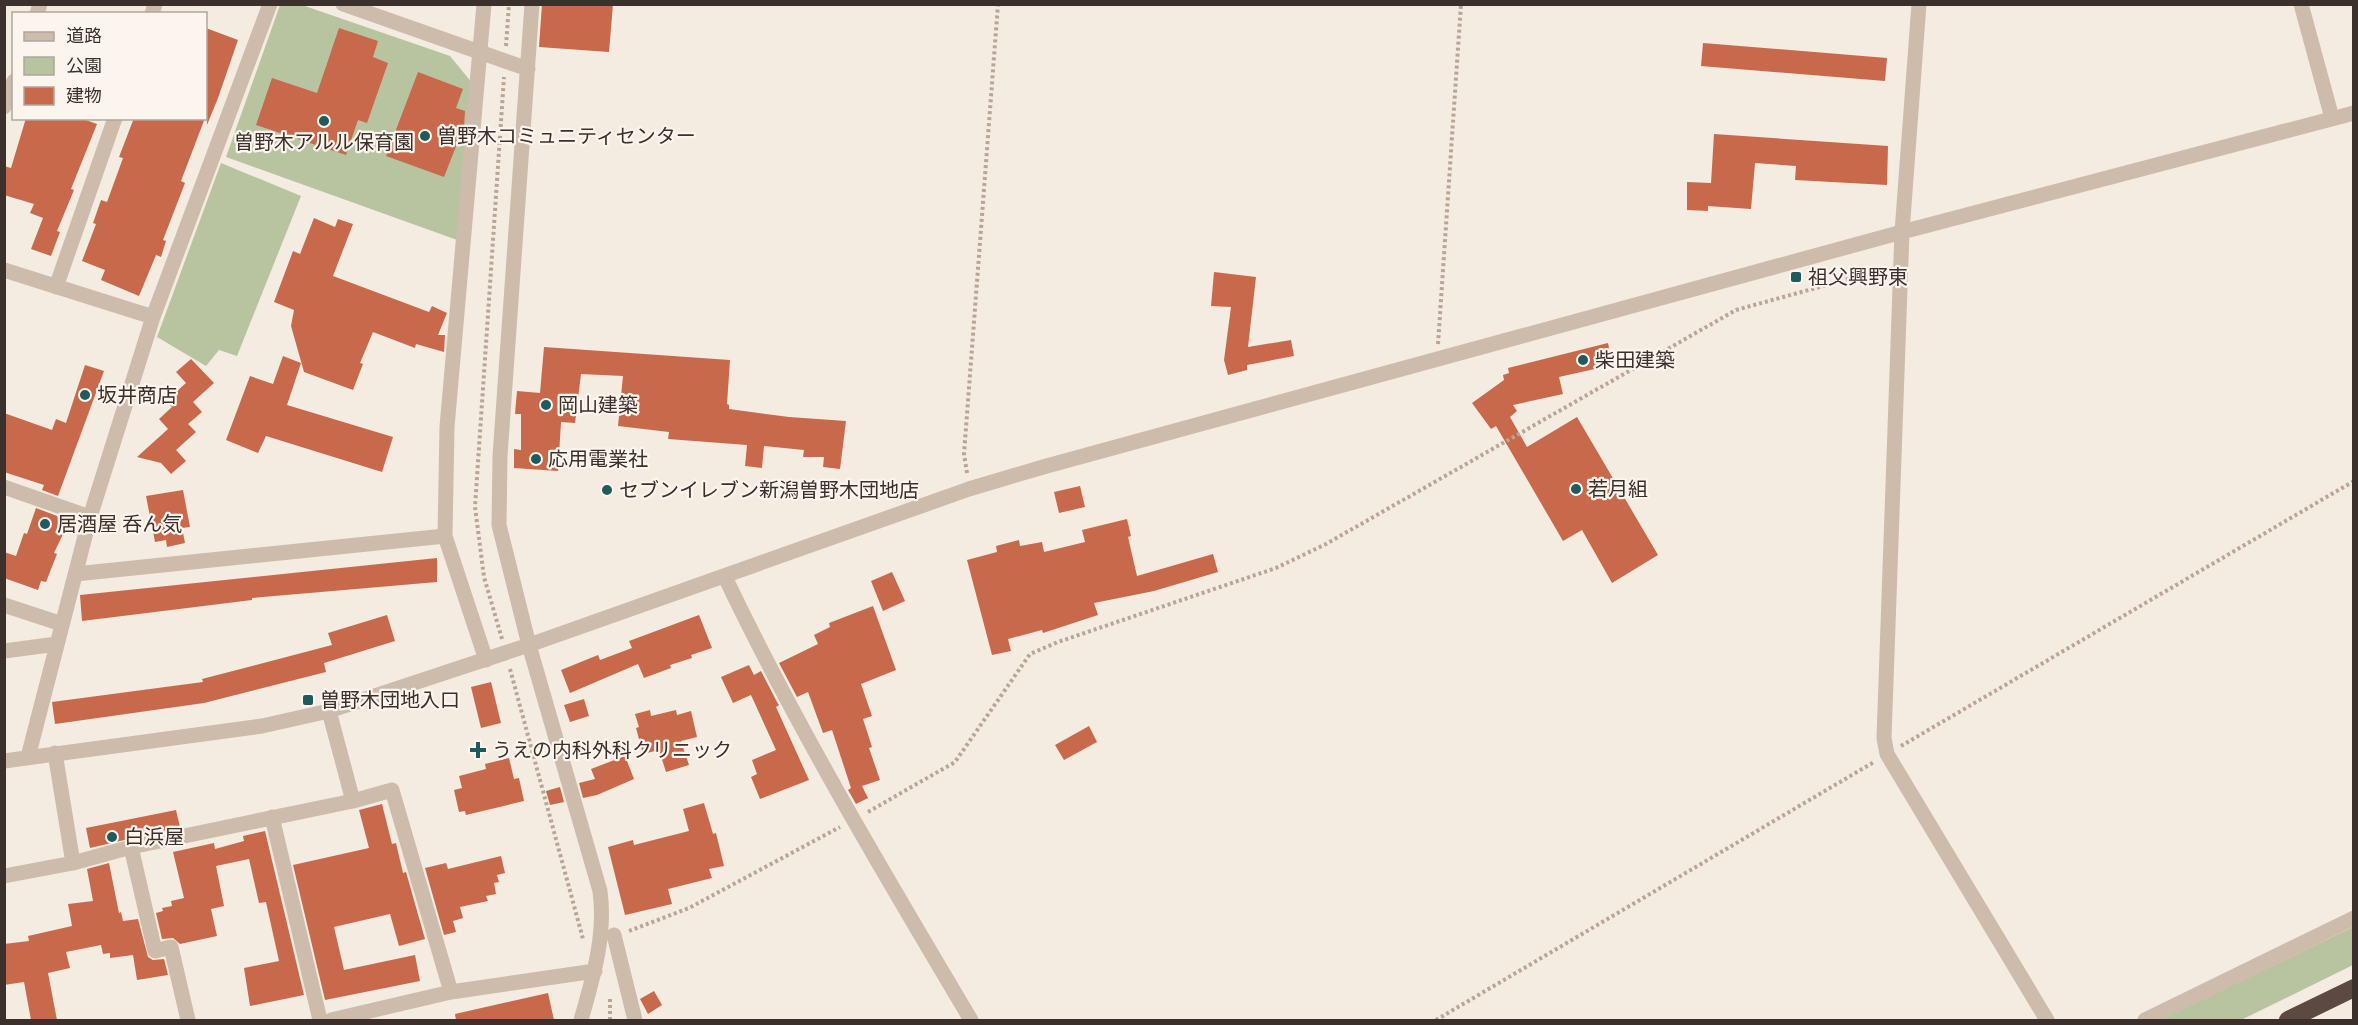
<svg xmlns="http://www.w3.org/2000/svg" width="2358" height="1025" font-family="'Noto Sans','Noto Sans JP',sans-serif">
  <style>
    .green { fill: #b8c4a0 }
    .building { fill: #c8694b }
    .lines { fill: none; stroke-linecap: round; stroke-linejoin: round }
    .path { stroke: #b9a596; stroke-width: 4; stroke-dasharray: 3 3; stroke-linecap: butt }
    .minor { stroke: #cdbbac; stroke-width: 15 }
    .highway { stroke: #5c4a42; stroke-width: 18 }
    .poi-dot { fill: #1f5a5e; stroke: #fbf5ee; stroke-width: 2 }
    .labels { text-anchor: middle; stroke-width: 4.5; stroke-linejoin: round; paint-order: stroke }
    .poi-label { font-size: 20px; fill: #3b302b; stroke: #fbf5ee; text-anchor: start }
  </style>
  <rect width="100%" height="100%" fill="#f4ebe1"/>
  <!-- green -->
  <path class="green" d="M280,5H302L450,56L473,84L460,241L226,157Z
    M221,163L301,196L237,356L219,350L206,366L157,337Z
    M2353,927V965L2241,1020H2160Z"/>
  <!-- building -->
  <path class="building" d="M542,4H613L609,52L539,47Z
    M206,28L238,40L218,98L207,125Z
    M339,28L378,41L373,57L388,63L367,123L358,120L346,155L256,125L272,78L317,93Z
    M1703,43L1887,58L1885,81L1701,66Z
    M418,72L463,89L456,108L465,111L464,126L444,177L386,156Z
    M26,118H80L97,124L71,189L74,190L57,231L60,232L51,256L31,249L43,218L30,213L34,204L4,195V166L11,168Z
    M134,118H205L181,181L185,183L163,240L166,241L161,257L156,255L139,296L101,280L105,270L82,261L96,224L93,223L101,200L107,202L123,158L119,157Z
    M1714,134L1888,146L1887,185L1795,180L1796,166L1755,163L1751,209L1708,206V211L1687,210V182L1711,183Z
    M314,218L335,227L338,219L353,224L333,276L429,312L432,306L447,313L438,335H445L444,352L416,344L415,348L373,332L360,363L363,364L353,390L304,372L291,326L294,310L274,302L293,251L300,254Z
    M1214,272L1256,277L1248,347L1291,340L1294,356L1247,365V370L1228,375L1224,360L1231,307L1211,306Z
    M1608,343L1611,359L1607,360L1608,366L1559,377L1563,394L1513,405L1517,411L1510,417L1527,447L1577,417L1658,555L1612,583L1582,530L1563,541L1496,426L1491,429L1472,403L1504,380L1503,375L1509,373L1508,368Z
    M544,347L730,360L727,404L729,405V409L789,417L846,421L840,469L823,467L824,457H803L804,450L764,446L762,468L745,466L747,445L668,439L669,432L618,426L623,376L581,374L575,423L561,422L558,471L514,468V449L521,450V414H515L517,391L540,393Z
    M283,356L301,363L287,405L393,437L382,472L266,436L258,453L226,440L250,376L273,384Z
    M191,359L214,383L193,402L202,412L188,424L196,432L176,450L186,461L171,474L161,463L137,457L168,429L159,419L172,407L166,401L186,383L176,372Z
    M85,365L104,371L58,496L42,490L44,485L4,472V413L52,430L56,419L66,423Z
    M1080,486L1085,507L1059,513L1054,492Z
    M183,490L190,527L182,528L185,543L167,547L166,540L155,542L146,496Z
    M36,508L57,516L64,532L54,553L57,554L46,582L41,581L38,590L4,578V552L16,556L24,533L27,534Z
    M1127,519L1131,536L1128,537L1137,576L1213,554L1218,572L1154,591L1094,603L1098,615L1043,633L1042,630L1008,639L1011,651L992,655L967,560L997,552L996,546L1019,540L1020,546L1042,542L1044,552L1085,542L1082,530Z
    M437,558V582L252,598V600L82,621L80,595Z
    M892,572L905,601L883,611L871,581Z
    M873,606L896,670L861,684L872,716L863,719L872,747L869,748L880,780L862,786L868,798L856,804L848,790L851,788L832,730L823,733L808,692L797,697L779,663L818,644L814,635L830,627L829,623Z
    M387,615L395,641L324,663L326,672L204,703L55,724L52,702L203,682L202,679L332,645L328,633Z
    M699,615L712,648L691,655L692,658L670,665L671,668L644,678L638,664L570,693L561,670L598,655L600,660L632,648L629,641Z
    M749,665L754,675L761,671L777,702L779,705L776,707L809,780L760,799L751,777L757,774L752,760L776,750L751,695L733,703L721,677Z
    M491,682L501,723L481,728L471,687Z
    M584,699L589,716L570,722L564,705Z
    M650,710L651,716L676,710L677,715L691,711L697,737L681,741L689,765L666,772L659,750L643,754L636,728L639,727L635,714Z
    M1089,726L1097,742L1064,760L1055,745Z
    M625,756L634,779L597,795L583,798L579,783L595,779L591,769Z
    M509,758L514,779L519,778L524,801L466,815L465,811L459,812L454,790L462,788L459,776L486,769L485,764Z
    M560,787L564,802L550,805L546,791Z
    M704,803L713,834L716,833L724,866L709,869L712,878L668,889L672,904L625,915L608,847L633,840L634,845L689,831L683,809Z
    M382,804L392,844L396,843L403,873L406,872L425,939L399,946L390,914L334,927L344,970L415,955L420,981L325,1000L293,865L369,848L359,810Z
    M176,810L180,827L90,848L86,828Z
    M265,831L304,995L250,1006L244,968L279,961L266,902L259,903L249,859L216,866L224,906L211,909L217,936L180,944L173,938L162,939L156,913L163,911L162,908L172,906L171,901L184,898L173,852L214,843L215,849L244,841L243,836Z
    M501,856L505,873L497,875L499,882L494,883L496,894L486,896L488,901L460,907L463,918L453,921L456,932L444,935L425,868L446,863L448,869Z
    M109,863L119,913L121,912L123,921L138,919L148,957L153,960L164,959L168,975L137,980L133,955L110,958V953L103,954L101,945L66,952L70,968L48,973L57,1020H31L24,982L4,985V944L29,941L28,936L72,926L68,904L93,901L87,869Z
    M654,991L662,1005L648,1014L640,999Z
    M548,993L554,1020H456L455,1014Z"/>
  <g class="lines">
    <!-- path -->
    <path class="path" d="M506,46L509,4
      M1438,344L1461,4
      M967,473L964,454L998,4
      M502,639L484,577L475,507L504,77
      M510,669L583,939
      M1901,746L2354,481
      M868,812L955,762L1030,654L1058,642L1276,568L1326,544L1736,310L1885,269
      M629,931L689,908L840,827
      M610,1020V998
      M1436,1020L1874,762"/>
    <!-- minor -->
    <path class="minor" d="M343,4L528,69
      M484,4L447,427L445,536L486,660
      M532,4L500,456L499,525L529,645L600,891C606,936 593,977 581,1020
      M1919,4L1902,232L1884,738L1887,754L2047,1020
      M2301,4L2332,118
      M37,14L40,4
      M152,14L155,4
      M4,107L14,81
      M4,270L153,317
      M56,287L115,118
      M4,487L90,517
      M75,574L445,536
      M725,577C798,730 885,875 971,1020
      M4,605L62,624
      M4,651L57,644
      M329,711L353,801
      M55,753L73,863
      M28,757L90,517L153,317L270,4
      M4,761L262,726L329,711L529,645L969,489L1043,467L1902,232L2354,113
      M272,817L320,1020
      M131,847L155,951L171,947L188,1020
      M4,876L73,863L131,847L353,801L392,790L451,992
      M614,935L635,1020
      M331,1020L451,992L595,971
      M2145,1020L2354,918"/>
    <!-- highway -->
    <path class="highway" d="M2288,1020L2354,988"/>
  </g>
  <!-- markers -->
  <g class="poi-dot">
    <circle cx="324" cy="121" r="6"/>
    <circle cx="425" cy="136" r="6"/>
    <rect x="1790" y="271" width="12" height="12" rx="3"/>
    <circle cx="1583" cy="360" r="6"/>
    <circle cx="85" cy="395" r="6"/>
    <circle cx="546" cy="405" r="6"/>
    <circle cx="536" cy="459" r="6"/>
    <circle cx="1576" cy="489" r="6"/>
    <circle cx="607" cy="490" r="6"/>
    <circle cx="45" cy="524" r="6"/>
    <rect x="302" y="694" width="12" height="12" rx="3"/>
    <path d="M475 741h6v6h6v6h-6v6h-6v-6h-6v-6h6z"/>
    <circle cx="112" cy="837" r="6"/>
  </g>
  <g class="labels">
    <!-- poi labels -->
    <g class="poi-label">
      <text x="437" y="143">曽野木コミュニティセンター</text>
      <text x="324" y="149" text-anchor="middle">曽野木アルル保育園</text>
      <text x="1808" y="284">祖父興野東</text>
      <text x="1595" y="367">柴田建築</text>
      <text x="97" y="402">坂井商店</text>
      <text x="558" y="412">岡山建築</text>
      <text x="548" y="466">応用電業社</text>
      <text x="1588" y="496">若月組</text>
      <text x="619" y="497">セブンイレブン新潟曽野木団地店</text>
      <text x="57" y="531">居酒屋 呑ん気</text>
      <text x="320" y="707">曽野木団地入口</text>
      <text x="492" y="757">うえの内科外科クリニック</text>
      <text x="124" y="844">白浜屋</text>
    </g>
  </g>
  <!-- border -->
  <rect width="2358" height="1025" fill="none" stroke="#3b302b" stroke-width="12"/>
  <!-- legend -->
  <rect x="12" y="12" width="195" height="108" fill="#fbf5ee" stroke="#aea6a0" stroke-width="1.5"/>
  <rect x="24" y="32" width="30" height="9" fill="#cdbbac" stroke="#aea6a0" stroke-width="1.5"/>
  <text x="66" y="42" font-size="18" fill="#3b302b">道路</text>
  <rect x="24" y="57" width="30" height="18" fill="#b8c4a0" stroke="#aea6a0" stroke-width="1.5"/>
  <text x="66" y="72" font-size="18" fill="#3b302b">公園</text>
  <rect x="24" y="87" width="30" height="18" fill="#c8694b" stroke="#aea6a0" stroke-width="1.5"/>
  <text x="66" y="102" font-size="18" fill="#3b302b">建物</text>
</svg>
